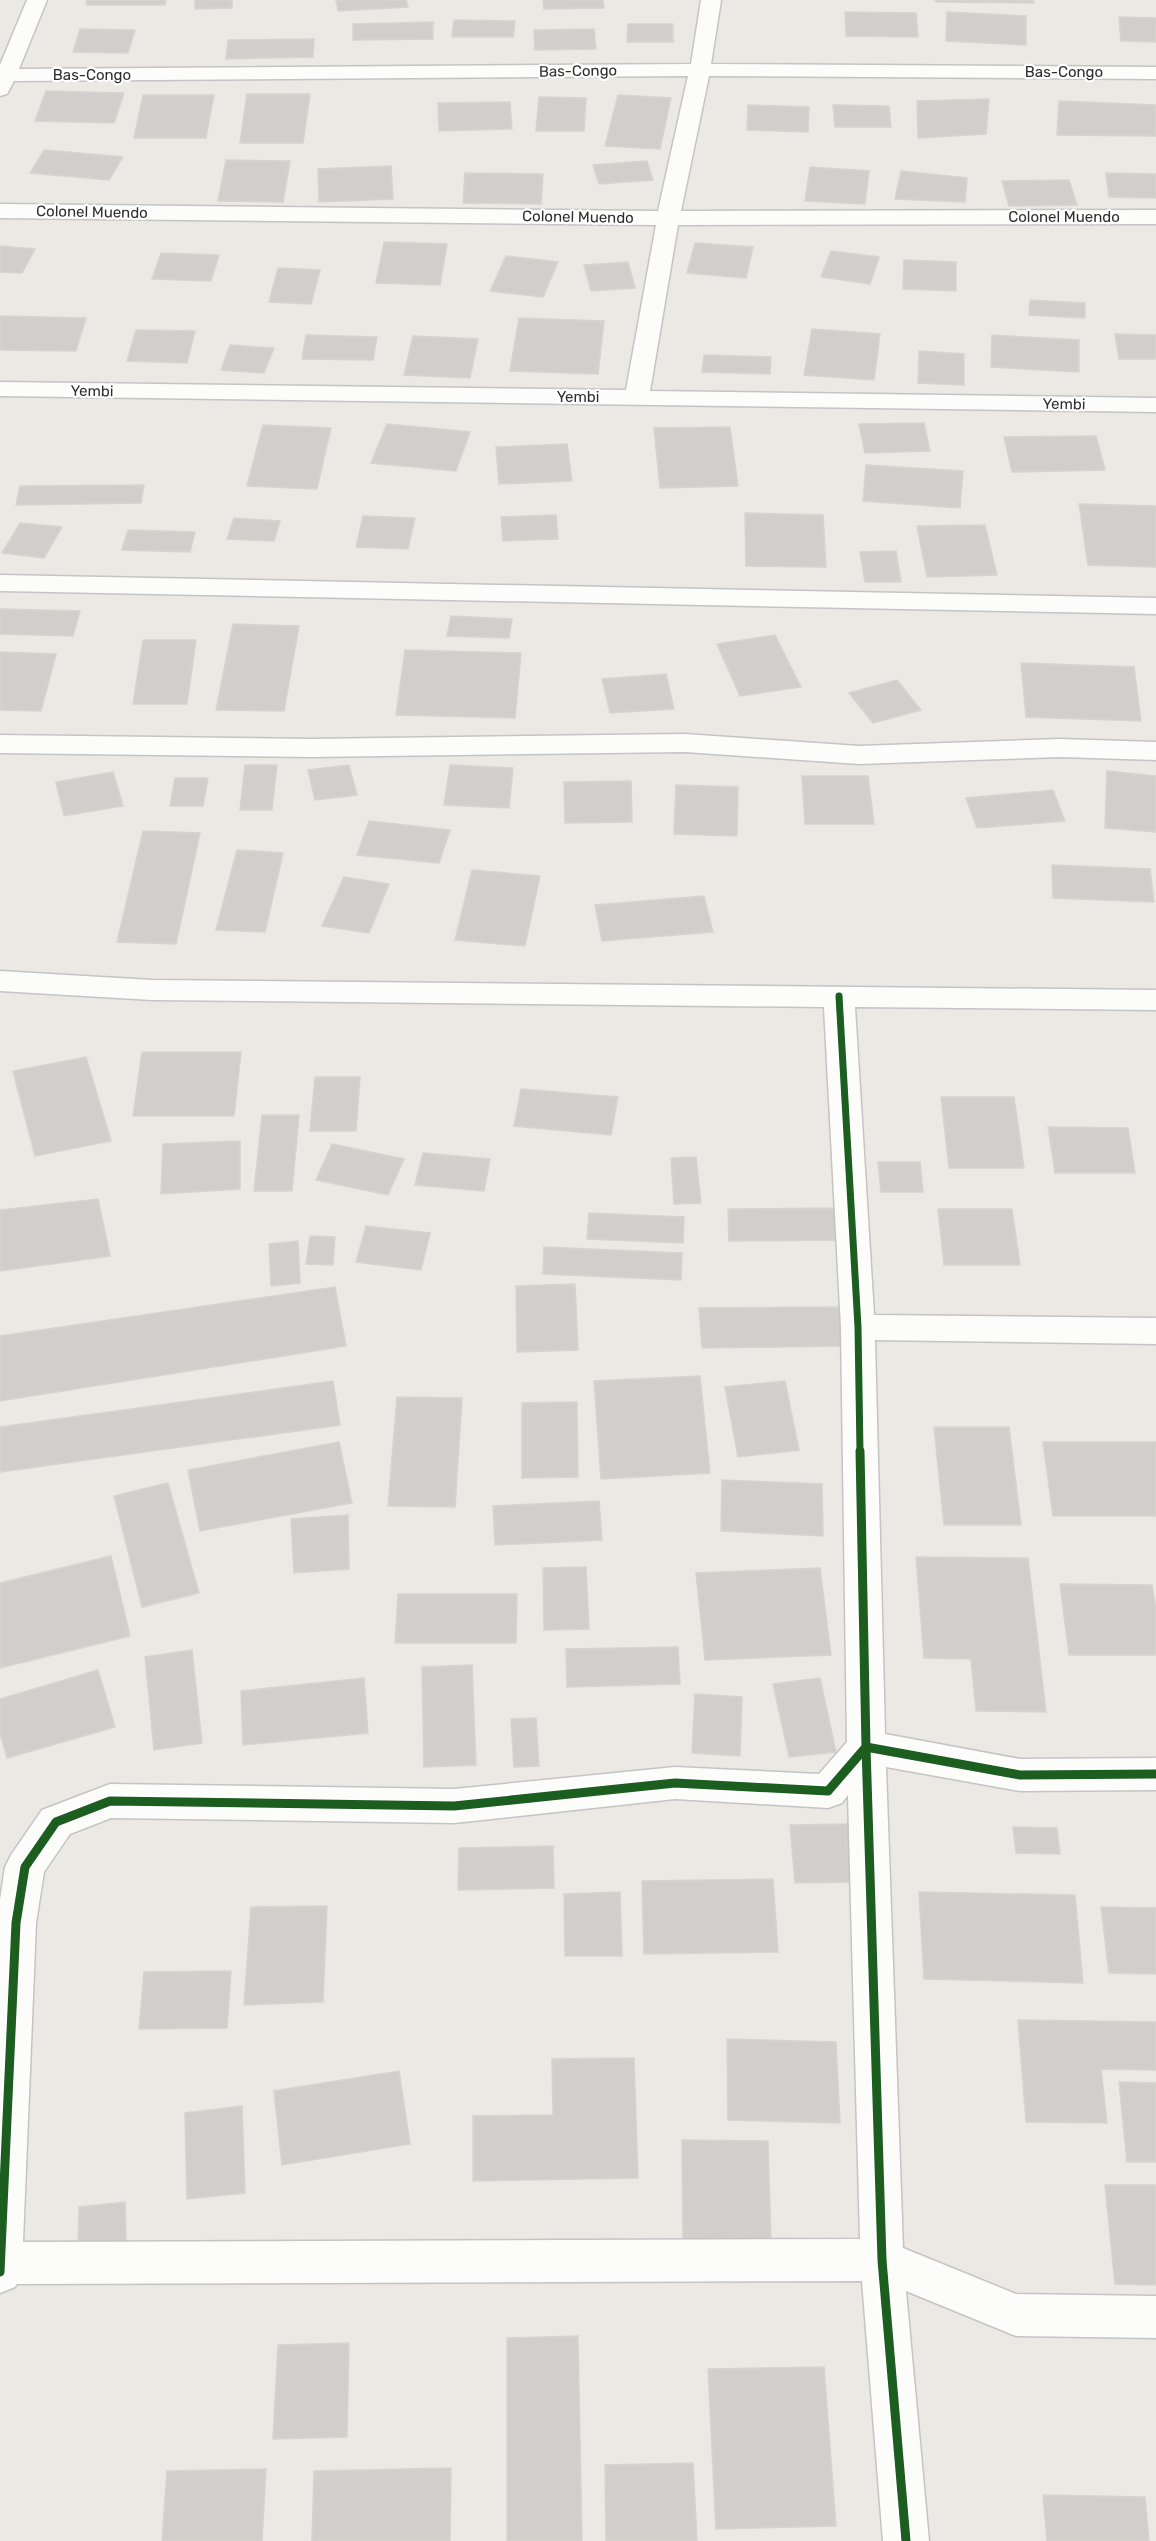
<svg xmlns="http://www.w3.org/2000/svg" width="1156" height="2541" font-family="Rubik,sans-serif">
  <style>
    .building { fill: #d1cecb; stroke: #d7d4d0; stroke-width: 1.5 }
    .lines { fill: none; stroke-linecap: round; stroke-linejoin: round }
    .minor-casing { stroke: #c5c4c5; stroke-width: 3 }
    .minor { fill: #fcfcfb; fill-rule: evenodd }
    .cycleway-far1-casing { stroke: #fff; stroke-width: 10 }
    .cycleway-casing { stroke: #fff; stroke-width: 13 }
    .cycleway-far1 { stroke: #1b5e20; stroke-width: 7 }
    .cycleway { stroke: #1b5e20; stroke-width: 9 }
    .labels { text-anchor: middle; stroke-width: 4.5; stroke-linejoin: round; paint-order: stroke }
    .far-street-label { font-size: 15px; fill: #2e2e2e; stroke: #fff }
  </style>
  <rect width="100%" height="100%" fill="#ece8e4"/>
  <!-- building -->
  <path class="building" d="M87,0H166L165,5H86Z
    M195,0H232V8L195,9Z
    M336,0H406L408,7L338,11Z
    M543,0H603L604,8L544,9Z
    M935,0H1033L1034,3L936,2Z
    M845,12L916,13L918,37L846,36Z
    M947,12L1026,16V45L946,41Z
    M1119,17L1156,18V42L1121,41Z
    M454,20L515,21L513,37H452Z
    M433,22V39L353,40V24Z
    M628,24H673V42H627Z
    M80,29L135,30L128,53L73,52Z
    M594,29L596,49L535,50L534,30Z
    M314,39L313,57L226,59L228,40Z
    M46,91L124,93L114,123L35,121Z
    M247,94H310L303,143H240Z
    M143,95H214L206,138H134Z
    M618,95L671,98L660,149L605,146Z
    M539,97L586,98L584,131H536Z
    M989,99L986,134L918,138L917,101Z
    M1059,101L1156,105V136L1057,135Z
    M510,102L512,129L439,131L438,103Z
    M748,105L809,107L808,132L747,130Z
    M833,105L889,106L891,127H835Z
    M44,150L123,157L109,180L30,173Z
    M226,160L290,161L283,202L218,201Z
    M647,161L653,180L599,184L593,165Z
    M391,166L393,199L319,202L318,169Z
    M810,167L869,171L865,204L805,201Z
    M901,171L967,178L965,202L895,199Z
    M465,173L543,174L541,204L463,203Z
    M1106,173L1156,174V198L1109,197Z
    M1069,180L1077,205L1009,206L1002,181Z
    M384,242L447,244L440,285L376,283Z
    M695,243L753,247L746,278L687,273Z
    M0,246L35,249L22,273L0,272Z
    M831,251L879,257L870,284L821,277Z
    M161,253L219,255L211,281L152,279Z
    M506,256L558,262L543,297L490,291Z
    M904,260L956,262V291L903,289Z
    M628,262L635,288L591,291L584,265Z
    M278,268L320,270L311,304L269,302Z
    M1030,300L1085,303V318L1029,315Z
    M0,316L86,318L76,351L0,350Z
    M519,318L604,321L598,374L510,371Z
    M812,329L880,334L874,380L804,375Z
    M136,330L195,331L187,363L127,361Z
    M1115,334L1156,335V359H1119Z
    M306,335L377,337L373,360L302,359Z
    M992,335L1079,340V372L991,367Z
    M413,336L478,339L470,378L404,375Z
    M230,345L274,348L264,373L221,370Z
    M919,351L964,354V385L918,383Z
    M704,355L771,357L770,374L702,372Z
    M924,423L930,451L865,453L859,424Z
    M387,424L470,432L456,471L371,463Z
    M263,425L331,428L317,489L247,486Z
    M730,427L738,486L660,488L654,428Z
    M1096,436L1105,470L1012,472L1004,437Z
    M567,444L572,481L499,484L496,447Z
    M866,465L963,471L960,508L863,501Z
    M144,485L141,503L16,505L20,486Z
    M1079,504L1156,506V567L1088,565Z
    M745,513L823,515L826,567L746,566Z
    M556,515L558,539L503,541L501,517Z
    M363,516L415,518L408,549L356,547Z
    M234,518L280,521L274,541L227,539Z
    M20,523L62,527L44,558L2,553Z
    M985,525L997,575L927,577L917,526Z
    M128,530L195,532L190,552L122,550Z
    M896,551L901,582H865L860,552Z
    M0,609L80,611L73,636L0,634Z
    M451,616L512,619L509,638L447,636Z
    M233,624L299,626L284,711L216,710Z
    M775,635L801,687L740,696L717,644Z
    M143,640H196L187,704H133Z
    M405,650L521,653L515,718L396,715Z
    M0,652L56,654L41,711L0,710Z
    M1021,663L1134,667L1141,721L1026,717Z
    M666,674L674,709L610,713L602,679Z
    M897,680L921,710L873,723L849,693Z
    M245,765H277L272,810H240Z
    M349,765L357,795L315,800L308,770Z
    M450,765L513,768L509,808L444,805Z
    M1107,771L1156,776V832L1105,828Z
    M113,772L123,806L64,816L56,782Z
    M802,776H868L874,824H805Z
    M175,778H208L203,806H170Z
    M631,781L632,822L565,823L564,782Z
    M676,785L738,787L737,836L674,834Z
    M1053,790L1065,821L977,828L966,798Z
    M369,821L450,830L439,863L357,855Z
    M143,831L200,833L176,944L117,942Z
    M237,850L283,853L265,932L216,930Z
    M1052,865L1150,869L1154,902L1053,898Z
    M472,870L540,876L525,946L455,940Z
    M344,877L389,884L369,933L322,926Z
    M704,896L713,932L602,941L595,905Z
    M142,1052H241L234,1116H133Z
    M86,1057L111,1141L35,1156L13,1071Z
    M315,1077H360L356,1131H310Z
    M521,1089L618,1097L611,1135L514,1126Z
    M941,1097H1014L1024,1168H949Z
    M262,1115H299L292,1191H254Z
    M1048,1127L1128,1128L1135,1173H1055Z
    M240,1141V1189L161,1194L163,1144Z
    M332,1144L404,1159L388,1195L316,1180Z
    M423,1153L490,1159L484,1191L415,1185Z
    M696,1157L701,1203L674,1204L671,1158Z
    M878,1162H920L923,1192H881Z
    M98,1199L110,1256L0,1271V1210Z
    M841,1208L844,1240L729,1241L728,1209Z
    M938,1209H1012L1020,1265H944Z
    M589,1213L684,1217L683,1243L587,1239Z
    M366,1226L430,1233L421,1270L356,1262Z
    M310,1236L335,1237L333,1265L306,1264Z
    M298,1241L300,1283L271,1286L269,1244Z
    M544,1247L682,1253L681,1280L543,1274Z
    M575,1284L578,1350L517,1352L516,1286Z
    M335,1287L346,1346L0,1401V1336Z
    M839,1307L843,1346L702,1348L699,1308Z
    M700,1376L710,1473L601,1479L594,1381Z
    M333,1381L340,1425L0,1472V1427Z
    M785,1381L799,1450L738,1457L725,1387Z
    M397,1397L462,1398L455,1507L388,1506Z
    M577,1402L578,1477L522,1478V1403Z
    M934,1427H1009L1021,1525H944Z
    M339,1442L352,1503L200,1531L188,1470Z
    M1043,1442H1156V1516H1053Z
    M722,1480L822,1484L823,1536L721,1531Z
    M168,1483L199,1593L142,1607L114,1496Z
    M599,1501L602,1540L495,1545L493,1506Z
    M348,1515L349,1569L294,1573L291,1519Z
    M111,1556L130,1636L0,1668V1583Z
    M916,1557L1028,1558L1046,1712L976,1711L971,1659L924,1658Z
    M586,1567L589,1629L544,1630L543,1568Z
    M820,1568L831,1655L705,1660L696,1573Z
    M1060,1584L1152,1585L1156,1609V1655H1069Z
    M398,1594H517L516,1643H395Z
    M678,1647L680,1684L567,1687L566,1649Z
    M192,1650L202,1743L154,1750L145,1657Z
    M472,1665L476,1765L424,1767L422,1667Z
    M98,1670L115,1727L7,1758L0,1733V1699Z
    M364,1678L368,1733L243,1745L241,1691Z
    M820,1678L836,1752L789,1757L773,1684Z
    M695,1694L742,1697L740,1756L692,1753Z
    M536,1718L539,1766L514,1767L511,1719Z
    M849,1824L855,1882L795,1883L790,1825Z
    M1013,1827L1057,1828L1060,1854L1016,1853Z
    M553,1846L554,1888L458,1890L459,1848Z
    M773,1879L778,1952L644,1954L642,1881Z
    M620,1892L622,1956H565L564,1894Z
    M919,1892L1075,1895L1083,1983L924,1979Z
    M327,1906L323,2002L244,2005L251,1907Z
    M1101,1907L1156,1908V1974L1109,1973Z
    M231,1971L227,2028L139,2029L144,1972Z
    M1018,2020L1156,2022V2070L1101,2069L1107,2123L1026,2122Z
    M727,2039L836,2042L840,2123L728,2120Z
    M634,2058L638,2178L473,2181V2116L553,2115L552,2059Z
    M399,2071L410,2144L282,2165L274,2091Z
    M1119,2082L1156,2083V2162H1127Z
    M242,2106L245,2193L187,2199L185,2113Z
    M682,2140L768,2141L771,2243L683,2241Z
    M1105,2185H1156V2285L1115,2284Z
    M125,2202L126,2245L78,2251L79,2207Z
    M578,2336L582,2541H507V2338Z
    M349,2343L347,2437L273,2439L278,2345Z
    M824,2367L836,2526L716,2529L708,2369Z
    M693,2463L697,2541H606L605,2465Z
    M451,2468L450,2541H312L314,2471Z
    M266,2469L262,2541H162L167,2471Z
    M1043,2495L1145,2497L1149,2541H1047Z"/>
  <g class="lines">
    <!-- minor casing -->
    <g class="minor-casing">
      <path id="minor" d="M27,0H47L19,69L691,64L701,0H721L711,64L1156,67V79L709,76L681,211L1156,210V224L678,225L650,391L1156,398V412L0,396V382L626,390L656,225L0,218V204L658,211L688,76L14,81L7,94L0,96V65Z
        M0,575L1156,598V614L0,591Z
        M685,734L859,746L1060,739L1156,742V760L1060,757L859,764L685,752L311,757L0,753V735L311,739Z
        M0,971L152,980L1156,990V1010L855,1007L874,1315L1156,1318V1344L875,1340L885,1734L1020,1759L1156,1758V1790L1020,1791L886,1767L903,2248L1016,2294L1156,2296V2338L1016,2336L906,2291L929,2541H883L862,2281L17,2284L15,2287L0,2293V1900L5,1867L11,1855L42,1810L110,1784L454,1789L675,1767L819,1774L847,1742L841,1327L824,1007L152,1000L0,991ZM848,1795L860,2239L23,2242L36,1923L44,1872L70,1834L111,1818L454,1823L675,1799L828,1808L842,1803Z"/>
    </g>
    <!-- minor -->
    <use href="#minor" class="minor"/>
    <!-- cycleway-far1 casing -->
    <g class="cycleway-far1-casing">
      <path id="cycleway-far1" d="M839,996L858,1327L860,1452"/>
    </g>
    <!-- cycleway casing -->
    <g class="cycleway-casing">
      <path id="cycleway" d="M860,1451L866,1747L882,2260L906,2541
        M0,2272L16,1923L25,1867L56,1822L110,1801L454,1806L675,1783L828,1791L866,1747L1020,1775L1156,1774"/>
    </g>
    <!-- cycleway-far1 -->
    <use href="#cycleway-far1" class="cycleway-far1"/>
    <!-- cycleway -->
    <use href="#cycleway" class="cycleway"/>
  </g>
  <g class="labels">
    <!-- far-street labels -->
    <g class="far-street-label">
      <text transform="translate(578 71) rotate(-1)" y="5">Bas-Congo</text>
      <text x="1064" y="77">Bas-Congo</text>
      <text x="92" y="80">Bas-Congo</text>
      <text transform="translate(92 212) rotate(1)" y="5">Colonel Muendo</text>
      <text transform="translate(578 217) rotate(1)" y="5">Colonel Muendo</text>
      <text x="1064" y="222">Colonel Muendo</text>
      <text transform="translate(92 391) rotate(1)" y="5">Yembi</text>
      <text x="578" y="402">Yembi</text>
      <text transform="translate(1064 404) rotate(1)" y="5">Yembi</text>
    </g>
  </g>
</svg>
